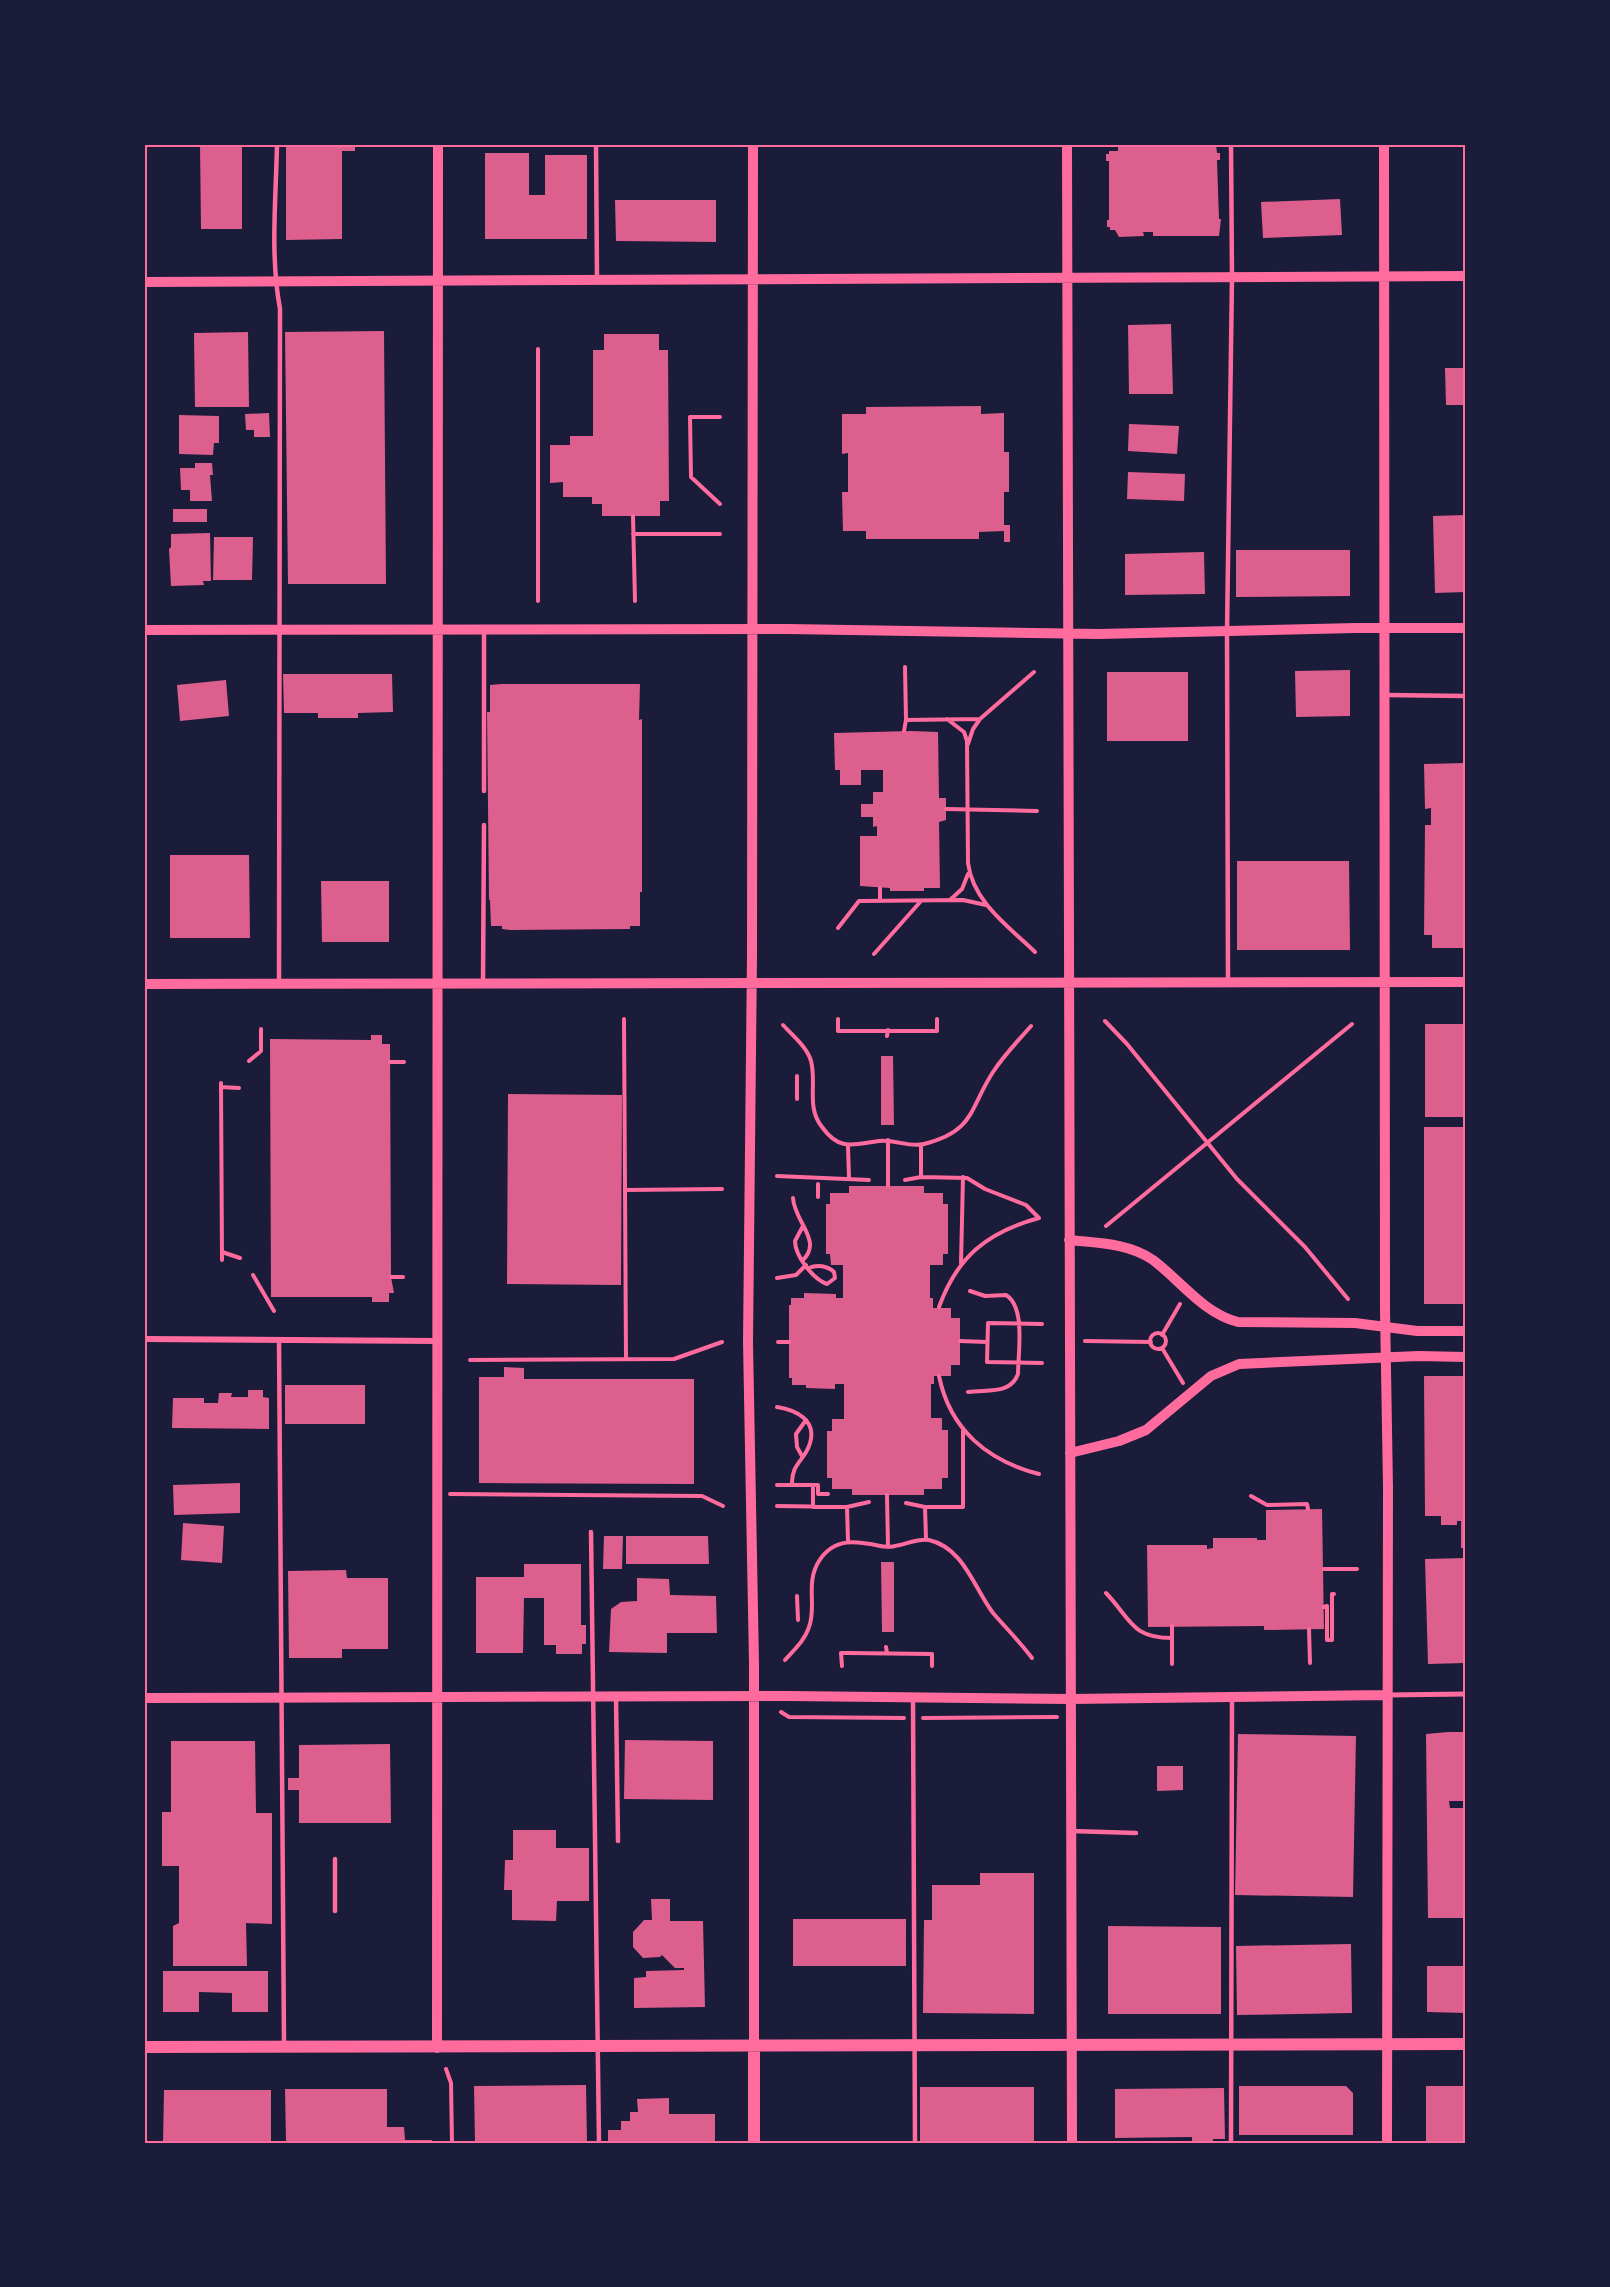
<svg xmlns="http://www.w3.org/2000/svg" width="1610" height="2287" font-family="Helvetica,sans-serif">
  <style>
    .building { fill: #dd5f8e }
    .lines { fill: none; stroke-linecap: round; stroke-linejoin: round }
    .path { stroke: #ff6b9d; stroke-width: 4 }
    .service { stroke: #ff6b9d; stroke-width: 4.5 }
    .pedestrian { stroke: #ff6b9d; stroke-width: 5 }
    .minor { stroke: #ff6b9d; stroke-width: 6 }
    .tertiary { stroke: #ff6b9d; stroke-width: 10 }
    .secondary { stroke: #ff6b9d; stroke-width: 12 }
    .neatline { fill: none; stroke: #ff6b9d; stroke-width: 2 }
  </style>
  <rect width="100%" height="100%" fill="#1b1b3a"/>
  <!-- building -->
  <path class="building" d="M200,144H242V229H201Z
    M286,144H355V151H342V239L286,240Z
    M1118,144H1216L1217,153H1220V160H1217L1219,219H1221L1219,236H1153V232H1143L1144,236L1119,237L1115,230H1110V227H1107V220H1109V161H1106V154H1109V151H1118Z
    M485,153H529V195H545V155H587V239H485Z
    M1340,199L1342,235L1263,238L1261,202Z
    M615,200H716V242L616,241Z
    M1171,324L1173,394H1129L1128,325Z
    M384,331L386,584H288L285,332Z
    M248,332L249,407H195L194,333Z
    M604,334H659V350H668L669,501H660V516H602V504H592V497H563V482L550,483V445H570V436H593V350H604Z
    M1445,368H1466V405H1446Z
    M981,406V414L1004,413V452H1009V492H1004V525H1010V542H1004V531L979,532V539H866V531H843L842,492H848V453L842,454V414H866V407Z
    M269,413L270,437H254V430H246L245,414Z
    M179,415L219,416V443H214L213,455L179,454Z
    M1129,424L1179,426L1177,454L1128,451Z
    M195,463H212L213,475H210L212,501H190V490H181L180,468H195Z
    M1128,472L1185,474L1184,501L1127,499Z
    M173,509H207V522H173Z
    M1466,515V592L1435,593L1433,516Z
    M210,533L211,581H203L204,585L171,586L169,549L171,547V534Z
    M214,537H253L252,580H213Z
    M1236,550H1350V596L1236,597Z
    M1204,552L1205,594L1125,595V554Z
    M1350,670V716L1296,717L1295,671Z
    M1107,672H1188V741H1107Z
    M283,674H392L393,712L358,713V718H318V713H284Z
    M226,680L229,716L180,721L177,685Z
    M501,684H640L639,720L642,719V892H640V926H630V929L511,930L502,929V926H491L490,900H489L487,712H490V685Z
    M911,731L938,732L939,798H946V820L939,822L940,888H924V891H890V888L860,886V836H877V826L873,827V817H861V804H873V792H883V770H861V785H840V770H835L834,733Z
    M1466,763V948H1432V935H1424L1425,825H1431V808L1425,809L1424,764Z
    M170,855H249L250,938H170Z
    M1237,861H1349L1350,950H1237Z
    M321,881H389V942H322Z
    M1425,1024H1466V1117H1425Z
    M371,1035H382V1044H390L391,1277L394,1293H389V1302H372V1297H271L270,1039L371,1040Z
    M881,1056H893L894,1125H881Z
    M508,1094L622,1095L621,1285L507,1284Z
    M1424,1127H1466V1304H1424Z
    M849,1186H924V1193H943V1204H948V1254H943V1265H930V1298H933V1308H951V1318H960V1365H951V1376H934V1384H931V1418H942V1430H948V1478H942V1489H924V1495H852V1489H832V1478H827V1431H832V1419H844V1384H835V1389L806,1388V1385H792V1378H789V1305H791V1298H804V1293L836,1294V1298H843V1265H831L830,1254H826V1204H830V1193H849Z
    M504,1367L524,1368V1379H694V1484L479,1483V1377H504Z
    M1424,1376H1466V1548H1461V1521H1457V1525H1441V1516H1425Z
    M285,1385H365V1424H285Z
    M248,1390H263V1397L269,1398V1429L172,1428L173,1398H204V1403H218L219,1393H232L231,1397H248Z
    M240,1483V1513L174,1515L173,1485Z
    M1322,1509L1324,1629L1264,1630V1626L1148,1627L1147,1545H1207V1549L1213,1548V1538H1257V1540H1266V1510Z
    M183,1523L224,1526L222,1563L181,1560Z
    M604,1536H623L622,1569H603Z
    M626,1536H708L709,1564H626Z
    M1466,1558V1663L1428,1664L1425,1559Z
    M881,1562H894V1632H882Z
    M524,1564H581V1625H586V1644H582V1654H556V1645H544V1598H524L523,1653H476V1577H524Z
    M346,1570L347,1578H388V1649H342V1658H289L288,1571Z
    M637,1578L669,1579L670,1595L716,1596L717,1633H667V1653L609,1652L611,1609L621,1602L637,1601Z
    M1448,1732H1466V1801H1449L1450,1808H1466V1918H1428L1426,1734Z
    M1238,1734L1356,1736L1353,1897L1235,1895Z
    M625,1740L713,1741V1800L624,1799Z
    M171,1741H255L256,1813H272V1924L246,1923L247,1966H173V1926L179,1923V1866H162V1812H171Z
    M390,1744L391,1823H299V1790H288V1778H299V1745Z
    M1157,1766H1183V1790L1157,1791Z
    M513,1830H556V1848H589V1901H557L556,1921L512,1920V1890H504L505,1860H513Z
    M980,1873H1034V2014L923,2013L924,1920H932V1885H980Z
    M651,1899H670V1921H703L705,2007L634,2008V1978L646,1977V1971L684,1970V1968H675L662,1955L660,1957L643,1958L633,1947V1932L644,1920H652Z
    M793,1919H906V1966H793Z
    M1108,1926L1221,1927V2014H1108Z
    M1351,1944L1352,2013L1237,2015L1236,1946Z
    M1427,1966H1466V2013L1427,2012Z
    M163,1971H268V2012H232V1993L199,1992V2012H163Z
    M586,2085L587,2143H475L474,2086Z
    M1239,2086H1346L1353,2093V2135H1239Z
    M1426,2086H1466V2143H1426Z
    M920,2087H1034V2143H920Z
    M1224,2088L1225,2139H1213V2143H1192V2137L1115,2138V2089Z
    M285,2089H387V2127H404L405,2140H432V2143H286Z
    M164,2090H271V2143H163Z
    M669,2098V2114H715V2143H608V2130H621V2121H630V2112H638L637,2099Z"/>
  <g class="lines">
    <!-- path -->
    <path class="path" d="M720,417H690L691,477L720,504
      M633,516L635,601
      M633,534H720
      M538,601V349
      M905,667L906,720L980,719
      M947,719L964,732L967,741L968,863C973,902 1008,926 1035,952
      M904,731L906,720
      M968,744L973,729L980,719L1034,672
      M946,809L1037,811
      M880,888V901
      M951,899L962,889L968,874
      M838,928L859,901L963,900L986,905
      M874,954L921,901
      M624,1019L626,1359
      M838,1019V1031H937V1019
      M1105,1021L1127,1044L1237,1179L1305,1247L1348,1299
      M783,1025C792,1035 807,1047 811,1061C817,1084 806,1107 822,1127C840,1152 854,1144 879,1141C894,1139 910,1148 924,1144C975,1131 969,1109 993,1072C1004,1055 1018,1041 1031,1026
      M887,1036L888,1030
      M249,1061L261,1051V1029
      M390,1062H404
      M221,1083L222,1260
      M221,1087L239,1088
      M797,1099V1076
      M888,1140V1186
      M921,1145V1177
      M848,1146L849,1178
      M777,1176L869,1180
      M905,1180L921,1177L967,1178L985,1189L1026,1205L1039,1218C987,1232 957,1257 939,1307
      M818,1184V1197
      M625,1190L722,1189
      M793,1198C794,1221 823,1241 803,1260
      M803,1226L795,1241C795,1256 813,1279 827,1284L835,1278L834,1272C828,1266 817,1264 809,1268
      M1106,1226L1352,1024
      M222,1252L240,1258
      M961,1263L963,1177
      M253,1275L274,1311
      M391,1277H403
      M777,1278L796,1275L806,1265
      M1042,1324L988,1323L987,1362L1042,1363
      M1150 1341a8 8 0 1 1 16 0a8 8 0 1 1-16 0Z
      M1162,1335L1180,1304
      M960,1341L987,1342
      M1085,1341L1151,1342
      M778,1342H789
      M1162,1348L1183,1383
      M470,1360L674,1359L722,1342
      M939,1376C950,1430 988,1461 1039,1474
      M968,1392C988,1389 1010,1395 1018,1374C1018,1353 1026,1307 1006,1295L985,1296L970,1291
      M777,1407C796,1410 817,1420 810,1443C805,1461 791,1463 792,1485
      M802,1456L797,1447L796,1434L806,1420
      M777,1485H813V1507
      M813,1485H818V1494H828
      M450,1494L702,1496L723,1506
      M887,1495L888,1547
      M1251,1496L1267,1505L1307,1504L1308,1509
      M906,1503L925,1507H963V1428
      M777,1506L847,1507L869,1502
      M847,1507L848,1541
      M925,1507L926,1539
      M1324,1569H1357
      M1106,1593C1131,1619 1131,1638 1172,1638
      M797,1596L798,1620
      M1324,1607L1327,1606V1640H1332V1594H1334
      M1172,1626V1664
      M1309,1629L1310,1663
      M886,1647L887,1653
      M785,1660C794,1650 805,1640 809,1627C817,1606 805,1583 819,1561C834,1537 857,1541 880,1546C898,1550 915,1537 929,1540C964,1548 974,1588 993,1613C1006,1628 1020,1642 1032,1658
      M842,1666L841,1653H848L932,1654V1666
      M781,1712L789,1717L904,1718
      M923,1718L1057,1717
      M446,2069L451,2083L452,2143"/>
    <!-- service -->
    <path class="service" d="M277,144C276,199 270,255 280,309L279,984
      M596,144L597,279
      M1385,695L1466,696
      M484,791V629
      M1228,981L1227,633L1232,277L1231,144
      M483,982L484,825
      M279,1340L284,2044
      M591,1532L599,2143
      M616,1697L618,1841
      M913,1698L915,2143
      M1071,1831L1136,1833
      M335,1859V1911
      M1231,2143L1232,1699"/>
    <!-- pedestrian -->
    <path class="pedestrian" d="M1387,1695L1466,1694"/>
    <!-- minor -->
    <path class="minor" d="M144,1339L437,1341"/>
    <!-- tertiary -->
    <path class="tertiary" d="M753,144L752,956L748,1342L754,1664V2046
      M1067,144L1072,2143
      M1384,144L1385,1310L1388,1487L1387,2143
      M144,282L1466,276
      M144,630L788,629L1099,634L1356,628H1466
      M144,984L1466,982
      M1069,1240C1097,1243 1129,1243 1153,1260C1181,1281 1203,1313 1238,1322L1355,1323L1417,1331H1466
      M1070,1453L1119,1441L1146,1430L1211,1376L1239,1364L1418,1356L1466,1357
      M144,1698L788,1696L1070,1699L1386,1695
      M437,2048L438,144"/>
    <!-- secondary -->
    <path class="secondary" d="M754,2046V2143
      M144,2047L1466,2044"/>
  </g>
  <!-- border -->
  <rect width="1610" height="2287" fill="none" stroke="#1b1b3a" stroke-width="291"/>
  <rect x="146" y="146" width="1318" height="1996" class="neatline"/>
</svg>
